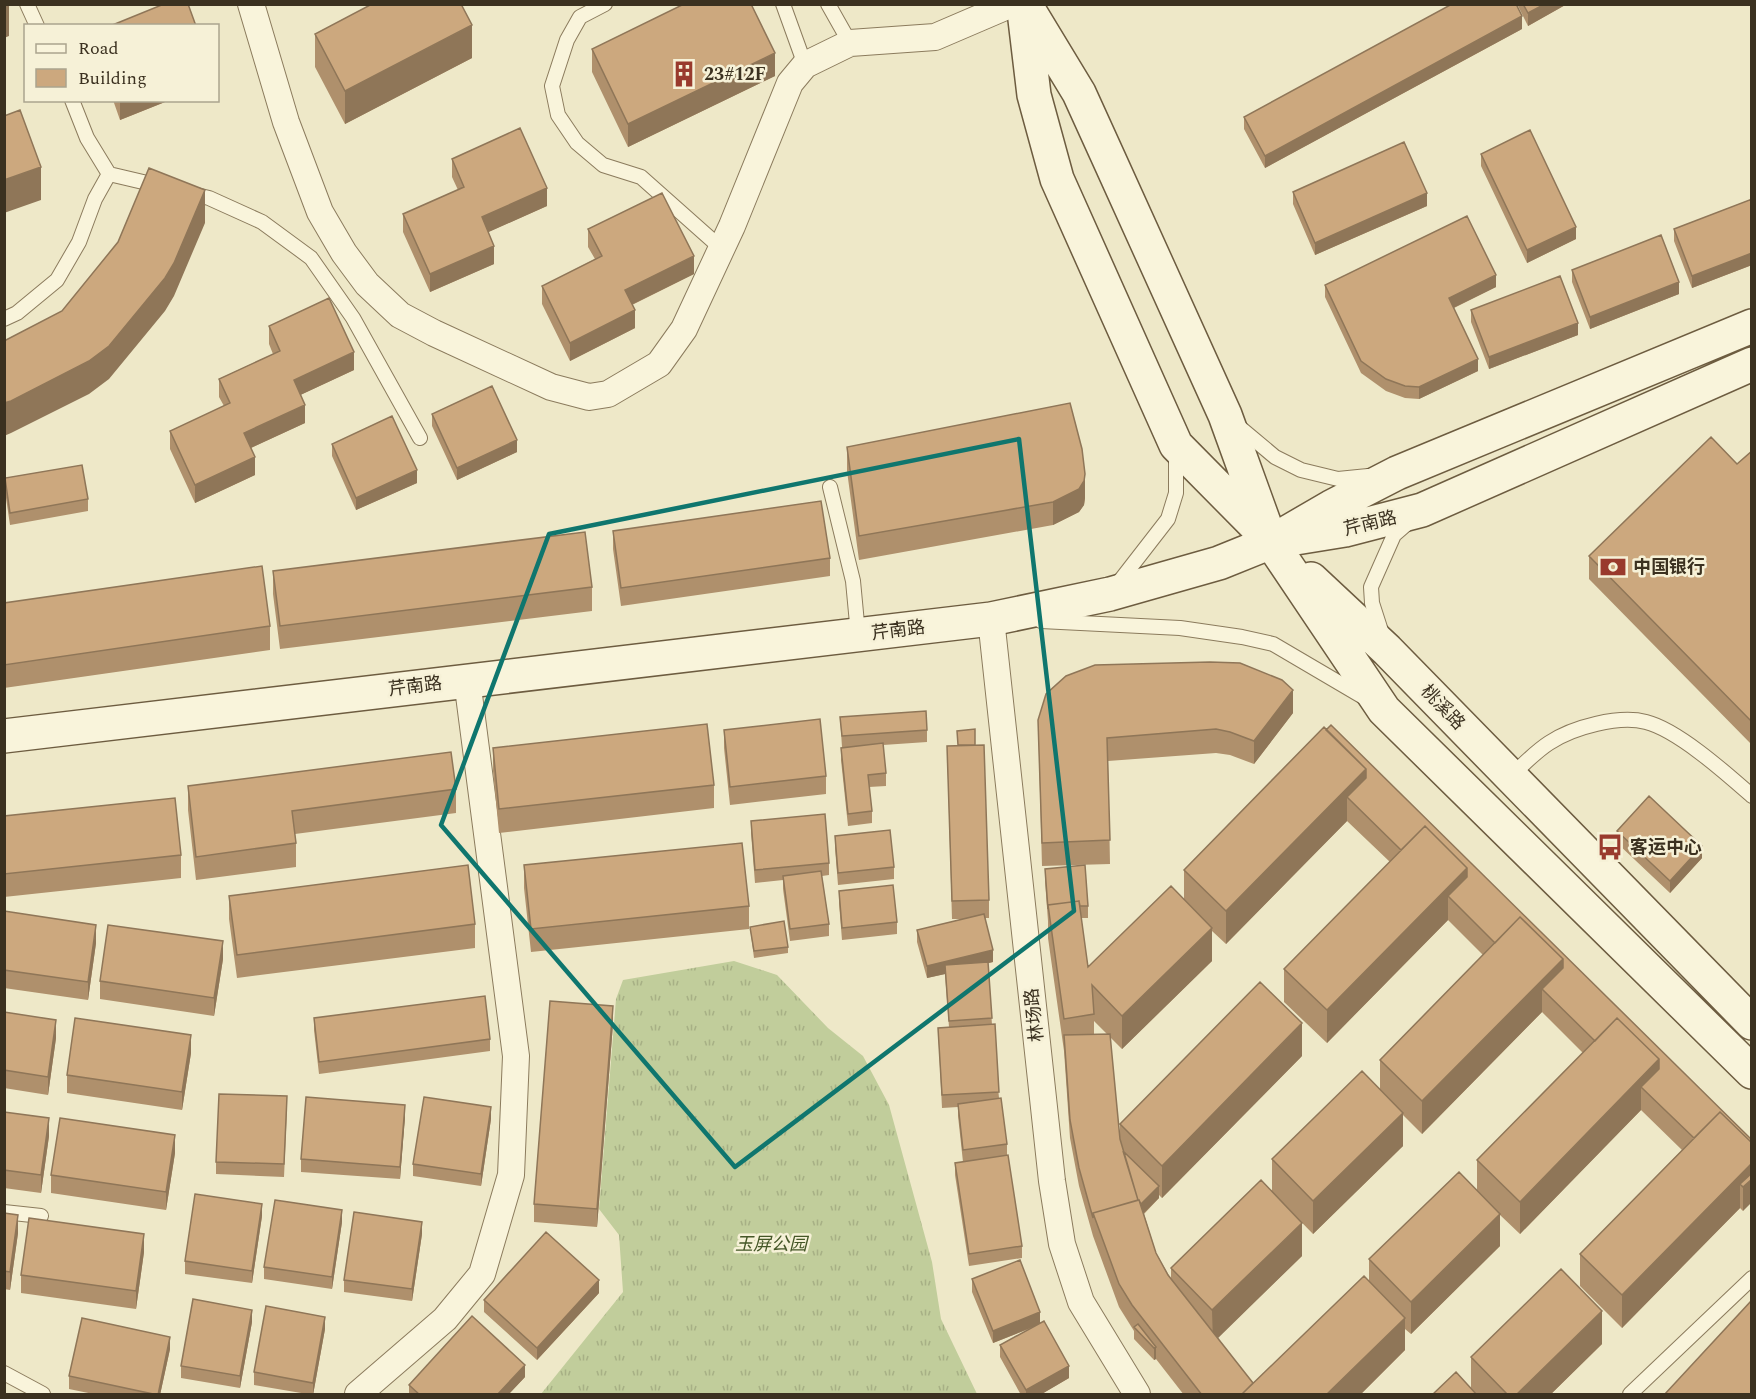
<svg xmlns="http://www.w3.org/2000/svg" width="1756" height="1399" font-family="Spectral,'Noto Sans SC',serif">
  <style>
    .grass { fill: url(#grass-tufts) }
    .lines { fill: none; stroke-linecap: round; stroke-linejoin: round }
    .lane-casing { stroke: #8b7b5d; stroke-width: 16 }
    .street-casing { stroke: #8b7b5d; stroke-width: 28 }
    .secondary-casing { stroke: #6d5c40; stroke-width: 36 }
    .lane { stroke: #f9f4db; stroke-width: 14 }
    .street { stroke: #f9f4db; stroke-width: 26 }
    .secondary { stroke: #f9f4db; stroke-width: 33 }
    .wall { fill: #af906c; fill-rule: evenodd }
    .shaded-wall { fill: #8f7658 }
    .building { fill: #cca87e; stroke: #8f7658; stroke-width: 1.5 }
    .marked { fill: none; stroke: #0f766e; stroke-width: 4.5; stroke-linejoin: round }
    .labels { text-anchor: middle; stroke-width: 5; stroke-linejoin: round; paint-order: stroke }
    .poi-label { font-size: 18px; font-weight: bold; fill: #3b3120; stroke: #f6f1d7; text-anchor: start }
    .street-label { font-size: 18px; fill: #3b3120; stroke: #f6f1d7 }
    .park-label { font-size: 18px; font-style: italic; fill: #455727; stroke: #f6f1d7 }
  </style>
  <defs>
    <pattern id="grass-tufts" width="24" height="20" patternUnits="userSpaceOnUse" patternTransform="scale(1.5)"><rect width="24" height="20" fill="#c1cd9b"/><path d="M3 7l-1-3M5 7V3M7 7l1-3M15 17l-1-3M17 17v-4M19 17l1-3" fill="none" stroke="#a7b085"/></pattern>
  </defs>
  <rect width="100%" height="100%" fill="#eee8c8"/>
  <!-- grass -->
  <path class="grass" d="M734,961L777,975L828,1028L863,1056L889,1105L932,1262L941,1319L977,1394H541L623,1292L619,1235L599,1209L616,999L623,980Z"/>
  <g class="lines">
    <!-- lane casing -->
    <g class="lane-casing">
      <path id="lane" d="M27,4L37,26
        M605,4L580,17L567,40L552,86L558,115L577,143L603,165L641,177L722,249
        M783,4L805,65
        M828,4L850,43
        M72,100L87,138L109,174L160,186
        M188,193L209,198L262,222L311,258L353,318L420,438
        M4,319L17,313L57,280L79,242L95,199L109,174
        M1238,426L1275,457L1301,470L1338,479L1368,476
        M830,487L853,581L858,634
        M1116,586L1168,519L1176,493V450
        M1041,621L1180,628L1242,637L1273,644L1365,698
        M1382,634L1372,603L1371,587L1394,535L1409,522
        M1511,776C1523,765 1535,752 1549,743C1573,727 1619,715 1646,722C1678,730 1727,774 1752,796
        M4,1212L41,1216
        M4,1373L43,1394
        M1630,1394L1752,1278"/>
    </g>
    <!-- street casing -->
    <g class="street-casing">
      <path id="street" d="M251,4L286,122L320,212L344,253L367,284L400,315L434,333L551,387L589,397L608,394L659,364L684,329L732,226L790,83L805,65L850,43L935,37L1012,4
        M991,619L1052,1181L1062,1244L1081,1302L1137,1394
        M358,1394L445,1319L482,1274L511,1175L516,1056L467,680"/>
    </g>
    <!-- secondary casing -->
    <g class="secondary-casing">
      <path id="secondary" d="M1025,4L1079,93L1109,159L1225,415L1271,542L1384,710L1752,1072
        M1024,11L1034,95L1057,179L1176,445L1263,533
        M1288,532L1331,507L1397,473L1752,326
        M1311,579L1387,650L1752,1023
        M4,736L991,619L1110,594L1219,563L1271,542L1345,530L1422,510L1752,364"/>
    </g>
    <!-- lane -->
    <use href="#lane" class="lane"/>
    <!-- street -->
    <use href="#street" class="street"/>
    <!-- secondary -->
    <use href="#secondary" class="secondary"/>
  </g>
  <!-- wall -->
  <path class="wall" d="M1517,4H1567L1528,26Z
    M1522,29L1265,168L1244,129V117Z
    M315,34L472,58L345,124L315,67Z
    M592,49L775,76L628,147L592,72Z
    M113,100H170L120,120Z
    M1481,154L1576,239L1527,263L1481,166Z
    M452,159L547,206L488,232L494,264L430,292L403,232V214L458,190L452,177Z
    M1293,192L1427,206L1315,255L1293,204Z
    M1752,199V265L1692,288L1674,241V229Z
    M588,229L694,274L632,305L635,328L570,361L542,304V286L595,259L588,247Z
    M1572,270L1679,294L1590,329L1572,282Z
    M1325,285L1496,287L1454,308L1478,371L1419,399L1405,398L1386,391L1361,373L1325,297Z
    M1471,310L1578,335L1489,369L1471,322Z
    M269,326L354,370L300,395L305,423L251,448L255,475L195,503L170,449V431L224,406L219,397V379L273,354L269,344Z
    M432,414L517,452L457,480L432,426Z
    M332,444L417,483L356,510L332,456Z
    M847,447L1085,498L1084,505L1079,512L1053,525L859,560L847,471Z
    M1752,451V745L1589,579V556L1737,464Z
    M5,478L88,499V511L10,525L5,491Z
    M613,531L830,558V576L621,606L613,549Z
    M273,571L592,587V611L280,649L273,594Z
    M4,603L270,626V650L4,688Z
    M1293,713L1254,764L1230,755L1216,753L1108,761L1110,864L1042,866L1038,720Z
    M840,717L927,730V742L883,745L886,773V786L869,787L872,811V823L848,826L841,760L842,747Z
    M1324,727L1752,1140L1743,1211L1740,1208L1622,1328L1580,1286V1254L1682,1150L1641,1110L1520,1234L1500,1215V1246L1411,1334L1405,1329V1350L1360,1395H1184L1156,1359L1154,1360L1134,1339V1331L1119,1307L1093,1236L1079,1186L1070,1138L1064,1051L1048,938V921L1045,881V869L1088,906V918H1081L1088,967L1184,899V870ZM1347,821L1390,862L1284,969V1002L1327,1043L1448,920L1483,955L1380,1060V1090L1272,1159V1192L1313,1234L1403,1146V1115L1422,1134L1542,1012L1583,1053L1477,1160V1190L1369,1259V1281L1253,1383L1217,1338L1302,1256L1171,1268V1279L1156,1253L1144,1214L1159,1198V1195L1162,1198L1302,1056L1120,1124V1139L1110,1037L1122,1049L1212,961V931L1226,944ZM1094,1021L1107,1034L1094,1035Z
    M724,730L826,776V794L730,805L724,748Z
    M975,745L989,900V918H985L993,962L988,963L992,1025L999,1098L1007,1144V1155L1022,1246V1258L969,1266L955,1175V1163L963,1162L958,1116V1107L942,1108L938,1028L949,1027L945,974L927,978L917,942V930L964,919H952L947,746Z
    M493,748L714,785V808L499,833L493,771Z
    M188,786L456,789V813L295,834L296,843V867L196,880L188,810Z
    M4,816L181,855V878L4,897Z
    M751,821L829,863V875L822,876L829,924V936L790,941L783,889V880L755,883L751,833Z
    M1617,831L1702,858L1670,893L1617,843Z
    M835,836L894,867V879L838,885L835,848Z
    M524,865L749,906V929L531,952L524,888Z
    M839,891L897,922V934L842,940L839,903Z
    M229,896L475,924V948L237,978L229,919Z
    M4,911L96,943L88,1000L4,988Z
    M750,927L788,947V953L754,958Z
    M223,959L214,1016L100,999V981Z
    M4,1012L56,1038L48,1095L4,1088Z
    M314,1018L490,1039V1051L319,1074L314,1030Z
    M613,1024L597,1227L534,1222V1204Z
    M191,1053L182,1110L67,1093V1075Z
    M287,1109L284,1177L216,1174V1162Z
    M4,1112L49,1136L41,1193L4,1188Z
    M405,1117L400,1179L301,1172V1159Z
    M491,1119L481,1186L413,1176V1164Z
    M175,1153L166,1210L51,1193V1175Z
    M4,1213L18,1233L10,1290L4,1289Z
    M262,1216L252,1283L185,1274V1261Z
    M342,1222L332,1289L264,1279V1267Z
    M422,1234L412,1301L344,1292V1280Z
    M144,1252L136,1309L21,1293V1275Z
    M972,1279L1040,1323L1069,1378L1040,1395H1021L1000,1357V1345L1034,1327L993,1343L972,1292Z
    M599,1293L537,1360L484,1312V1300Z
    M252,1322L240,1388L181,1378V1366Z
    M325,1329L313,1395L254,1385V1372Z
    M1602,1344L1550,1395H1432L1471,1388V1357Z
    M170,1349L160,1395H98L69,1389V1376Z
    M525,1377L508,1395H409V1385Z"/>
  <!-- shaded-wall -->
  <path class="shaded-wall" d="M9,4V36L4,38V5Z
    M1545,4H1567L1528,26V13Z
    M1522,16V29L1265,168V156Z
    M472,25V58L345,124V91Z
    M775,53V76L628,147V124Z
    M120,100H170L120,120Z
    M41,167V200L4,213V180Z
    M547,188V206L482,235V217Z
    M205,190V223L174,296L165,311L109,379L89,394L11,433L4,436V403Z
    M1427,193V206L1315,255V243Z
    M1576,227V239L1527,263V250Z
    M494,246V264L430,292V274Z
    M1752,253V265L1692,288V276Z
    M694,256V274L625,308V290Z
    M1496,275V287L1449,310V298Z
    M1679,282V294L1590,329V317Z
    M635,310V328L570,361V343Z
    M1578,323V335L1489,369V357Z
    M354,352V370L294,398V380Z
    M1478,359V371L1419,399V387Z
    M305,405V423L244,451V433Z
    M517,440V452L457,480V468Z
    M255,457V475L195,503V485Z
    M417,470V483L356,510V498Z
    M1085,474V498L1084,505L1079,512L1053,525V502Z
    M1293,690V713L1254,764V741Z
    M1366,769V802L1347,797V821L1226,944V911Z
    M1702,846V858L1670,893V881Z
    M1467,868V901L1448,896V920L1327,1043V1010Z
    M96,925V943L88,1000V982Z
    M1212,928V961L1122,1049V1016Z
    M223,941V959L214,1016V998Z
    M993,950V962L946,973L945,965V974L927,978V966Z
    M1563,959V991L1542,989V1012L1422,1134V1101Z
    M613,1006V1024L597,1227V1209Z
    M56,1020V1038L48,1095V1077Z
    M1302,1023V1056L1162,1198V1166Z
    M191,1035V1053L182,1110V1092Z
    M1659,1059V1092L1641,1087V1110L1520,1234V1202Z
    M405,1105V1117L400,1179V1167Z
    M491,1107V1119L481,1186V1174Z
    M1403,1113V1146L1313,1234V1201Z
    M49,1118V1136L41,1193V1175Z
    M175,1135V1153L166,1210V1192Z
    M1752,1163V1202L1743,1211V1187L1740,1184V1208L1622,1328V1295Z
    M1159,1186V1198L1139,1218L1101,1234Z
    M262,1204V1216L252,1283V1271Z
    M342,1210V1222L332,1289V1277Z
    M1500,1214V1246L1411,1334V1302Z
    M18,1215V1233L10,1290V1272Z
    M422,1222V1234L412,1301V1289Z
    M1302,1223V1256L1213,1343L1212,1310Z
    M144,1234V1252L136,1309V1291Z
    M599,1280V1293L537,1360V1348Z
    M252,1310V1322L240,1388V1376Z
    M1602,1311V1344L1550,1395H1516Z
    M1040,1312V1324L993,1343V1331Z
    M325,1317V1329L313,1395V1383Z
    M1405,1318V1350L1360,1395H1326Z
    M170,1337V1349L160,1395H158Z
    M1156,1347V1359L1154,1360V1348Z
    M525,1365V1377L508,1395H497Z
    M1069,1366V1378L1040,1395H1026V1390Z"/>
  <!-- building -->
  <path class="building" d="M164,4H188L196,26H110Z
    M372,4H461L472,25L345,91L315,34Z
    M684,4H751L775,53L628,124L592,49Z
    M1452,4H1516L1522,16L1265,156L1244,117Z
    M1523,4H1545L1528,13Z
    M20,110L41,167L4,180V116Z
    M520,128L547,188L482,217L494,246L430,274L403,214L464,187L452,159Z
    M1530,130L1576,227L1527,250L1481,154Z
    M1404,142L1427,193L1315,243L1293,192Z
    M149,168L205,190L174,263L165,278L109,346L89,361L11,401L4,403V341L62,311L118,242Z
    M662,193L694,256L625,290L635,310L570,343L542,286L602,256L588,229Z
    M1752,199V253L1692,276L1674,229Z
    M1467,216L1496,275L1449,298L1478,359L1419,387L1405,386L1386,379L1361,361L1325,285Z
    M1661,235L1679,282L1590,317L1572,270Z
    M1560,276L1578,323L1489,357L1471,310Z
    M329,298L354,352L294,380L305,405L244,433L255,457L195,485L170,431L230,403L219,379L280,351L269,326Z
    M492,386L517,440L457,468L432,414Z
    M1070,403L1082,449L1085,474L1084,481L1079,489L1053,502L859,536L847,447Z
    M392,416L417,470L356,498L332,444Z
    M1711,437L1737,464L1752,451V722L1589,556Z
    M82,465L88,499L10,513L5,478Z
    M821,501L830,558L621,588L613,531Z
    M585,532L592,587L280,626L273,571Z
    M262,566L270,626L4,665V603Z
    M1210,662L1240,663L1282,680L1293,690L1254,741L1230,732L1216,729L1107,738L1110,840L1042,843L1038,720L1046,694L1066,676L1095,665Z
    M926,711L927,730L842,736L840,717Z
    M820,719L826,776L730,787L724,730Z
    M707,724L714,785L499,809L493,748Z
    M1331,725L1752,1140V1143L1720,1112L1694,1138L1641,1087L1659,1069V1059L1617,1018L1595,1041L1542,989L1563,968V959L1520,917L1495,943L1448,896L1467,877V868L1425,826L1401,850L1347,797L1366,778V769L1326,730Z
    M1324,727L1366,769L1226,911L1184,870Z
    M975,729V745H958L957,731Z
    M883,743L886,773L868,775L872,811L848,814L841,748Z
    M984,745L989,900L952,901L947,746Z
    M451,752L456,789L292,811L296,843L196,857L188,786Z
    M1649,796L1702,846L1670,881L1617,831Z
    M175,798L181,855L4,874V816Z
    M825,814L829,863L755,870L751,821Z
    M1425,826L1467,868L1327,1010L1284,969Z
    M890,830L894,867L838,873L835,836Z
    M742,843L749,906L531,929L524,865Z
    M468,865L475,924L237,955L229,896Z
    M1085,865L1088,906H1080L1079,901L1048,905V909L1045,869Z
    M821,871L829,924L790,929L783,876Z
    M893,885L897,922L842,928L839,891Z
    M1171,886L1212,928L1122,1016L1092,985L1094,1014L1064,1019L1048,905L1079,901L1088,967Z
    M4,911L96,925L88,982L4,970Z
    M984,914L993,950L927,966L917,930Z
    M1520,917L1563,959L1422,1101L1380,1060Z
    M784,921L788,947L754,951L750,927Z
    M108,925L223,941L214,998L100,981Z
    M988,962L992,1018L949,1021L945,965Z
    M1260,982L1302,1023L1162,1166L1120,1124Z
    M485,996L490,1039L319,1062L314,1018Z
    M550,1001L613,1006L597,1209L534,1204Z
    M4,1012L56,1020L48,1077L4,1070Z
    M75,1018L191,1035L182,1092L67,1075Z
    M1617,1018L1659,1059L1520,1202L1477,1160Z
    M995,1024L999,1092L942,1095L938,1028Z
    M1110,1034L1120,1139L1138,1200L1093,1213V1218L1079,1168L1070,1120L1064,1035Z
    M1362,1071L1403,1113L1313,1201L1272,1159Z
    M219,1094L287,1096L284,1164L216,1162Z
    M306,1097L405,1105L400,1167L301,1159Z
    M424,1097L491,1107L481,1174L413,1164Z
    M1001,1098L1007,1144L963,1150L958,1104Z
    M4,1112L49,1118L41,1175L4,1170Z
    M1720,1112L1752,1143V1163L1622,1295L1580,1254Z
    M60,1118L175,1135L166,1192L51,1175Z
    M1123,1151L1159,1186L1141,1204L1139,1200H1138Z
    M1008,1155L1022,1246L969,1254L955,1163Z
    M1459,1172L1500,1214L1411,1302L1369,1259Z
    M1752,1173V1179L1743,1187L1740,1184Z
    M1261,1180L1302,1223L1212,1310L1171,1268Z
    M195,1194L262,1204L252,1271L185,1261Z
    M275,1200L342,1210L332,1277L264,1267Z
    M1139,1200L1156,1253L1168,1275L1253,1383L1241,1395H1202L1132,1305L1119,1284L1093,1213Z
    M354,1212L422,1222L412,1289L344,1280Z
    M4,1213L18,1215L10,1272L4,1271Z
    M29,1218L144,1234L136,1291L21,1275Z
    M546,1232L599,1280L537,1348L484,1300Z
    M1020,1260L1040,1312L993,1331L972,1279Z
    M1561,1269L1602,1311L1516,1395H1508L1471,1357Z
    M1364,1276L1405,1318L1326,1395H1241Z
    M193,1299L252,1310L240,1376L181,1366Z
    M1752,1300V1395H1664Z
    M266,1306L325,1317L313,1383L254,1372Z
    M472,1316L525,1365L497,1395H420L409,1385Z
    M82,1318L170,1337L158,1395L69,1376Z
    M1044,1321L1069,1366L1026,1390L1000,1345Z
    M1138,1324L1156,1347L1154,1348L1134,1327Z
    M1456,1372L1477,1395H1432Z"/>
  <!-- marked area -->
  <path class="marked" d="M1019,439L1074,911L735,1167L441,825L549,534Z"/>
  <!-- icons -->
  <defs>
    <g id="building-bare" transform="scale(2.07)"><path d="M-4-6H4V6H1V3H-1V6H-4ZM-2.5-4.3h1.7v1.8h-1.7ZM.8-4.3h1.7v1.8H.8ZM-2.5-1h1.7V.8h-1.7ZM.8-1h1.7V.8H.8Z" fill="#993a2d" stroke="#f6f1d7" stroke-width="2.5" paint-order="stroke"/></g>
    <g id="bank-bare" transform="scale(2.07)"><path d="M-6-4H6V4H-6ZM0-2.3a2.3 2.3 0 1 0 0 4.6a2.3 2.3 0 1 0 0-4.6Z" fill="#993a2d" stroke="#f6f1d7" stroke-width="2.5" paint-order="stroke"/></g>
    <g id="bus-bare" transform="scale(2.07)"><path d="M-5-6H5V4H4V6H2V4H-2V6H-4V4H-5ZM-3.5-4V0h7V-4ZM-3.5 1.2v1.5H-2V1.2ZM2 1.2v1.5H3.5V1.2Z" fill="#993a2d" stroke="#f6f1d7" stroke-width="2.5" paint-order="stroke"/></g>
  </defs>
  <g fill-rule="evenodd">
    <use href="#building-bare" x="684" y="74"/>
    <use href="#bank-bare" x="1613" y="567"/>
    <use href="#bus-bare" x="1610" y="847"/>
  </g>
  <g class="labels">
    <!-- poi labels -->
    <g class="poi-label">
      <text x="704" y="80">23#12F</text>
      <text x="1633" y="573">中国银行</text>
      <text x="1630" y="853">客运中心</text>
    </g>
    <!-- street labels -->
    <g class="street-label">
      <text transform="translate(1370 523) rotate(-14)" y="6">芹南路</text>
      <text transform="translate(898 630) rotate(-7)" y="6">芹南路</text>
      <text transform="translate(415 686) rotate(-7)" y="6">芹南路</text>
      <text transform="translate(1443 707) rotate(46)" y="6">桃溪路</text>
      <text transform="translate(1034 1015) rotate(-96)" y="6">林场路</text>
    </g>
    <!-- park labels -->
    <g class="park-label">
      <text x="771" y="1250">玉屏公园</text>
    </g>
  </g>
  <!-- border -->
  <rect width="1756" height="1399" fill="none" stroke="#3b3120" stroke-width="12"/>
  <!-- legend -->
  <rect x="24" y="24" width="195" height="78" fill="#f6f1d7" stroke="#aba48e" stroke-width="1.5"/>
  <rect x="36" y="44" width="30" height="9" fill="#f9f4db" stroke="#aba48e" stroke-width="1.5"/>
  <text x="78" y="54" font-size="18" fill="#3b3120">Road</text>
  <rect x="36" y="69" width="30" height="18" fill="#cca87e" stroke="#aba48e" stroke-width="1.5"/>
  <text x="78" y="84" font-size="18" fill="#3b3120">Building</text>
</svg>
